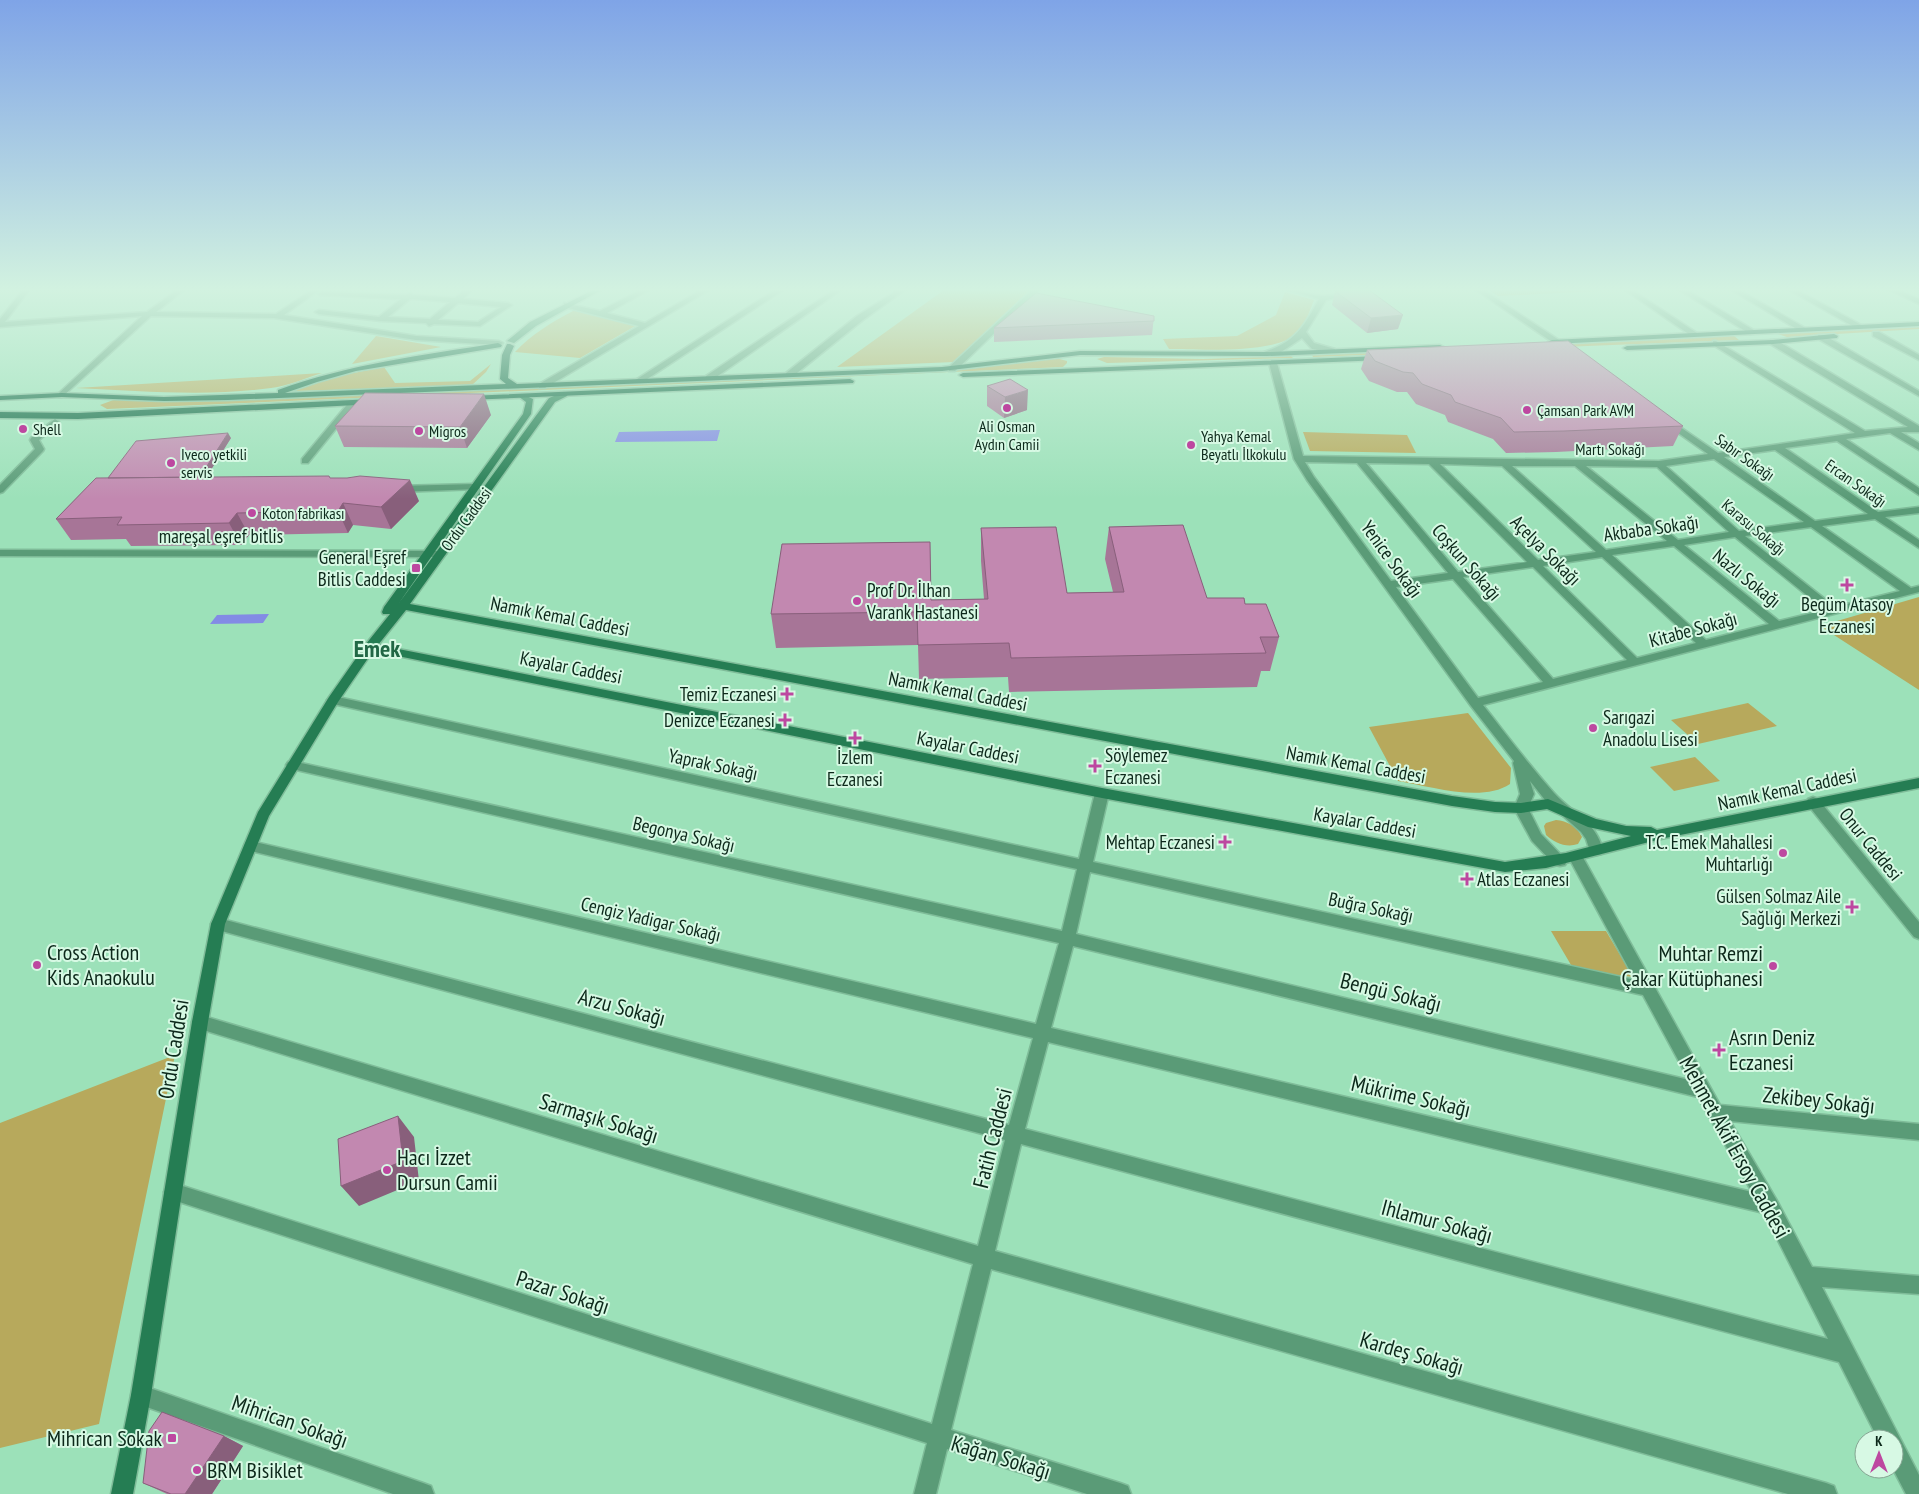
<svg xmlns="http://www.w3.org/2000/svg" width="1919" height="1494" font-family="'PT Sans Narrow',sans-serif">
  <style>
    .green { fill: #b7a95c }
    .water { fill: #838be5 }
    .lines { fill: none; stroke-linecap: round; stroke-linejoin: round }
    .street-casing { stroke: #7fbc99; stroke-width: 3 }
    .secondary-casing { stroke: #7fbc99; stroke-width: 3 }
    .primary-casing { stroke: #7fbc99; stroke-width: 3 }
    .street { fill: #5a9b77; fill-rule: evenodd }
    .secondary { fill: #257d53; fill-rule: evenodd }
    .primary { fill: #0b643f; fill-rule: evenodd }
    .wall { fill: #a77597 }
    .shaded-wall { fill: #885f7b }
    .building { fill: #c288b0; stroke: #885f7b }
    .poi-dot { fill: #bd48a0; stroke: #d7f9e4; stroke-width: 2 }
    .labels { text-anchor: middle; stroke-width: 4; stroke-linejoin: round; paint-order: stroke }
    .far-poi-label { font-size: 16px; fill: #0c281a; stroke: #d7f9e4; text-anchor: start }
    .far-street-label { font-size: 16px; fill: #0c281a; stroke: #d7f9e4 }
    .street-label { font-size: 19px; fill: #0c281a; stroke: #d7f9e4 }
    .poi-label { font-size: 19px; fill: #0c281a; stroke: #d7f9e4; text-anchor: end }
    .near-poi-label { font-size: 22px; fill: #0c281a; stroke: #d7f9e4; text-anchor: start }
    .near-street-label { font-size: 22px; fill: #0c281a; stroke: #d7f9e4 }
    .district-label { font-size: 24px; font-weight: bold; fill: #216745; stroke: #d7f9e4 }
  </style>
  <rect width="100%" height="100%" fill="#9ce1b9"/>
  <!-- green -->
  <path class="green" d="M944,290H1030L954,362L837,367Z
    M1489,290H1599L1600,291L1498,296Z
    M1285,292L1314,300C1310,310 1306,323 1299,331C1281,355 1198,349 1169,349L1163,339L1237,336L1276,315Z
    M573,311H583L637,325L580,358L515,352C532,334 552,322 573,311Z
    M1919,327V329L1787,337L1778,334Z
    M1733,335L1739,340L1313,357L1312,355Z
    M376,336L441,347L352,364Z
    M1291,356L1293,358L1107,363L1097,359L1104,357L1203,359Z
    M1056,358L1067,361V363L1063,367L107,409L100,405L116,399L161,402L321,397L969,369Z
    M491,364L486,372L471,386L294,391L338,376L384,367L395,383L470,381Z
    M322,373C305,378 288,386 271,388C207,397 140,391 76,388Z
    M1303,432L1407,435L1416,453L1310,451Z
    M1919,597V690L1820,626Z
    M1748,703L1777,726L1698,744L1671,720Z
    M1468,713L1511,768L1510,784C1482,803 1429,786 1398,781L1369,727Z
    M1695,757L1720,781L1674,791L1650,767Z
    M1556,820C1567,821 1577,826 1582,837L1578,844C1566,848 1555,843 1546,835L1544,826L1546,823Z
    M1551,931H1606L1633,977L1574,970Z
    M175,1055L99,1424L0,1448V1123Z"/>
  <!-- water -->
  <path class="water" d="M720,430L717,441L615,442L619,432Z
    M269,614L263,623L210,624L217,615Z"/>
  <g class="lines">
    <!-- street casing -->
    <g class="street-casing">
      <path id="street" d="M23,290H29L5,322L147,312L177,290H184L156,312L276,314L312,290H319L284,315L416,336L499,341L503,343L499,345L416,340L274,318L151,316L62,397H59V393L142,316L0,327V319Z
        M465,290H472L463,299L508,303L512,305L480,326L434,324L429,326L426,323L381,321L319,314L315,312L319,310L379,317L401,299L320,295L318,294L322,292L406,295L410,293L413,295L455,298ZM410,299H414L450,302L430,319L388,317ZM458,303L501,307L478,322L438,320Z
        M641,290H649L607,313L645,323L701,290H709L545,388H539V384L639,326L564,307V303L600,311Z
        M775,290H783L641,383L634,381Z
        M834,290H841L712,380H706V376Z
        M898,290H905L863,320L792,377H786V373L857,316Z
        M1032,290H1039L955,371H949V367Z
        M1288,290C1300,290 1311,296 1323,296C1339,296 1355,289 1371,290L1326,300L1306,332L1314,343L1335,349V353L1312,349L1302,338L1281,352L1264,356V352C1295,342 1304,327 1319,299Z
        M1476,290H1483L1562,342L1555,344Z
        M1625,290H1632L1700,335L1693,337Z
        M1679,290H1687L1757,332L1750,334Z
        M1731,290H1739L1807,329L1800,331Z
        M1789,290H1797L1865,327L1858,329Z
        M1889,290H1897L1919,299V304Z
        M1873,332H1879L1919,355V360L1873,336Z
        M1818,335H1824L1919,391V396L1818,339Z
        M1770,340H1776L1919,426V432H1901L1919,443V450L1890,433L1846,439L1919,488V495L1837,441L1785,448L1878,512L1919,507V513L1885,517L1919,540V548L1875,519L1822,526L1911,588L1919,586V592L1483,705C1506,734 1529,765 1554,793C1573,814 1595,820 1603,850L1601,854L1596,855L1591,854L1586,839L1581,832L1545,800L1530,781L1534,794L1528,808L1541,834L1567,861L1565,865L1560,866L1555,865L1532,841L1514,808L1520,794L1513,763L1514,761L1471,706L1307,480L1294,459L1269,363L1273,361L1277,363L1303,456L1659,461L1708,454L1664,423L1663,421L1667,418L1718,453L1855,433L1713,345V341H1716L1865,431L1908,427L1770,344ZM1775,450L1868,514L1815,521L1724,457ZM1714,459L1804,522L1739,531L1666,466ZM1305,462L1357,463L1448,573L1391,581L1314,477ZM1366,463L1429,464L1527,562L1458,572ZM1440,464L1502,466L1596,552L1538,560ZM1512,466H1575L1667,541L1606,550ZM1586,466L1657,467L1729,532L1678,540ZM1811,527L1900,591L1835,607L1745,536ZM1735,537L1825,610L1779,621L1684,545ZM1674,546L1769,624L1706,640L1612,555ZM1602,557L1696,643L1637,658L1543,566ZM1533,567L1627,660L1553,679L1463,577ZM1453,579L1543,682L1478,698L1396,587Z
        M350,401L357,403L308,463H302V459Z
        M55,419L59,422L58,424L39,440L44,449L43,451L3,492L0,493V485L35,449L30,440L31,438Z
        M475,484L480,487L478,489L398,492L393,489L398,486Z
        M0,550L441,551L446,554L441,557L0,556Z
        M333,696L1079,859L1095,793L1097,790H1107L1109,793L1093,862L1635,980L1569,858L1571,854L1576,853L1581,854L1720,1105L1919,1124V1140L1730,1121L1776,1199L1812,1267L1919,1276V1294L1822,1287L1919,1475V1494H1906L1893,1469L1894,1439H1878L1839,1362L1021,1144L995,1251L1826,1483L1834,1486L1837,1494H1788L991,1269L951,1430L1120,1483L1128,1486L1131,1494H1087L947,1449L936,1494H914L927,1443L167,1198L164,1192L167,1186L173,1183L932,1424L973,1264L200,1029L194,1027L192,1022L194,1017L200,1015L978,1246L1005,1140L218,930L213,928L211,924L213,920L218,918L1009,1125L1033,1038L251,851L246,850L244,846L246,842L251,841L1036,1024L1059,943L292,769L288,768L286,765L288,762L292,761L1062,931L1077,869L329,703L327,700ZM1090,872L1643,995L1689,1080L1076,934ZM1073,946L1698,1097L1752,1192L1051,1028ZM1048,1042L1764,1213L1828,1339L1025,1129Z
        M1813,797L1818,799L1919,922V939L1914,937L1808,805L1806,802L1808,799Z
        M141,1385L423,1483L431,1486L434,1494H393L141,1405L134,1402L131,1395L134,1388Z"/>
    </g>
    <!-- secondary casing -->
    <g class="secondary-casing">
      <path id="secondary" d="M593,290H601L536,326L514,343L507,341L530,322Z
        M564,392L568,394L567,396L555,402L410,604L1452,796L1495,802L1521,803L1548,799L1596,819L1626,826L1651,827L1657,830L1919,778V788L1665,838L1546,868L1505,872L1102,798L373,651L338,702L269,816L225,924L208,1022L151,1395L133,1494H111L131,1395L192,1022L211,924L258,812L329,697L366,644L390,614H383L382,612L384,607L523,414L526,402L518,396L522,394L533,399L531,414L399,603L549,398ZM406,610L1452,806L1495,812L1521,813L1547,809L1588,827L1631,836L1566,853L1505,862L1102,788L378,645Z"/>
    </g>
    <!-- primary casing -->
    <g class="primary-casing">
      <path id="primary" d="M1919,322V326L1552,344L1548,342L1552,340Z
        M1834,334L1838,336L1837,338L1773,344L1627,350L1623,348L1627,346L1773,340Z
        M498,343L502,345L501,347L356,371L317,382L285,393L506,384L500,379L502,355L507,344H510L514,346L510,355L508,378L517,384L942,367L1080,351L1267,352L1440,345L1444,347L1440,349L1267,356L1080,355L942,371L228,400L164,401L62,397L0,400V396L62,393L164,397L278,393V390C349,364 424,355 498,343Z
        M1380,356H1383V360L963,377L959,375L963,373Z
        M850,379L854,381L853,383L468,400L464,398L468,396Z
        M373,399L376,400V404L78,419L0,418V412L78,413Z"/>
    </g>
    <!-- street -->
    <use href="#street" class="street"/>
    <!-- secondary -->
    <use href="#secondary" class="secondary"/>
    <!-- primary -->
    <use href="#primary" class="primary"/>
  </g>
  <!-- wall -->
  <path class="wall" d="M1335,291L1398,329L1367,333L1332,305Z
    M1154,316L1152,335L994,342V328Z
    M1367,350L1683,426L1673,446L1556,452L1506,453L1493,439L1448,422L1445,415L1416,404L1407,392H1397L1369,381L1361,369Z
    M987,386L1027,410L1004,418L987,406Z
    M491,415L467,448L344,447L335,426Z
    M231,438L206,477L330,478L419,501L391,529L353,525L348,533L249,535L241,545L131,546L126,539L71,540L56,519L108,478Z
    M1109,527L1207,598L1245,604L1279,637L1270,671H1261L1257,687L1009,692L1008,677L919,679L918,645L776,648L771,614L931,600L984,599L981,561V528L1067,593L1113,592L1105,559Z
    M224,1436L243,1446L212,1494H167L143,1483Z"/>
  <!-- shaded-wall -->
  <path class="shaded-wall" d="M1403,315L1398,329L1367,333L1371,318Z
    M1028,390L1027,410L1004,418L1005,397Z
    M484,394L491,415L467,448L460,427Z
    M228,433L231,438L199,489L196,484Z
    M410,480L419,501L391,529L381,507Z
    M343,503L353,525L348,533L338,511Z
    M237,513L249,535L241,545L229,523Z
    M398,1116L414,1137L419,1181L359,1206L341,1186Z
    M224,1436L243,1446L212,1494H185Z"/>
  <!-- building -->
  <path class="building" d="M1347,290H1369L1403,315L1371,318L1335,291Z
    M1036,293L1154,316V321L994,328Z
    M1568,341L1683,426L1564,431L1514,432L1501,418L1455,402L1451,395L1422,384L1413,373L1403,372L1375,361L1367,350Z
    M1010,379L1028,390L1005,397L987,386Z
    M365,393L484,394L460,427L335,426Z
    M228,433L200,477L108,478L136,441Z
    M329,476L330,478H347L360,476L410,480L381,507L343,503L338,511L237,513L229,523L117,525L122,517L56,519L96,478Z
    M1183,525L1207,598H1244L1245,604H1266L1279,637H1260L1266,653L1011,658L1009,643L918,645L917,612L771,614L782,544L930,542L931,600L988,599L981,528L1056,527L1067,593L1124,592L1109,527Z
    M398,1116L403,1161L341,1186L338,1139Z
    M162,1412L224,1436L185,1494H171L143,1483L149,1431Z"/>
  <!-- sky -->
  <linearGradient id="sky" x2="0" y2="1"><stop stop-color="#7fa4e7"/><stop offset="0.58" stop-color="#d2f2e0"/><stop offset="1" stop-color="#d2f2e0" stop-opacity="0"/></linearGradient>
  <rect width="1919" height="499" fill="url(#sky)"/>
  <!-- markers -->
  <g class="poi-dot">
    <circle cx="1007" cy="408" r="5"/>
    <circle cx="1527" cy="410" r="5"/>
    <circle cx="23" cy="429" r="5"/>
    <circle cx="419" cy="431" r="5"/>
    <circle cx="1191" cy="445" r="5"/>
    <circle cx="171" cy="463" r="5"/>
    <circle cx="252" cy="513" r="5"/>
    <rect x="411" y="563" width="10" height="10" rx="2.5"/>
    <path d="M1844.5 577.5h5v5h5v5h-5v5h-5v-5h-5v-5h5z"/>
    <circle cx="857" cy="601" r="5"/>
    <path d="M784.5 686.5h5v5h5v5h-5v5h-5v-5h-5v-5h5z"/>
    <path d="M782.5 712.5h5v5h5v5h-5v5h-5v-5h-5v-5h5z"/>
    <circle cx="1593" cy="728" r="5"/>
    <path d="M852.5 730.5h5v5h5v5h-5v5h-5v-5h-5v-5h5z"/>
    <path d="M1092.5 758.5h5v5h5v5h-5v5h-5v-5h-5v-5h5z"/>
    <path d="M1222.5 834.5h5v5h5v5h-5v5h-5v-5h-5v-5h5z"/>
    <circle cx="1783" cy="853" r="5"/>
    <path d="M1464.5 871.5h5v5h5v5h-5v5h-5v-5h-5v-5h5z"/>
    <path d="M1849.5 899.5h5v5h5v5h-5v5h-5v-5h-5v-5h5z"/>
    <circle cx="37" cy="965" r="5"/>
    <circle cx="1773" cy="966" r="5"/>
    <path d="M1716.5 1042.5h5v5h5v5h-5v5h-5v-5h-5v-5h5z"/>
    <circle cx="387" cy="1170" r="5"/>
    <rect x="167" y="1433" width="10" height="10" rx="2.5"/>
    <circle cx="197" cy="1470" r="5"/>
  </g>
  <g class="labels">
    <!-- far-poi labels -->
    <g class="far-poi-label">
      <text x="1537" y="416">Çamsan Park AVM</text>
      <text x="1007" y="432" text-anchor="middle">Ali Osman<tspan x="1007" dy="18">Aydın Camii</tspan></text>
      <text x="33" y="435">Shell</text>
      <text x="429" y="437">Migros</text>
      <text x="1201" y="442">Yahya Kemal<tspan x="1201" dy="18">Beyatlı İlkokulu</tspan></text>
      <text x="181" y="460">Iveco yetkili<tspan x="181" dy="18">servis</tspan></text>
      <text x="262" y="519">Koton fabrikası</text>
    </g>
    <!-- far-street labels -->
    <g class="far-street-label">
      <text x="1610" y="455">Martı Sokağı</text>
      <text transform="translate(1745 457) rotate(35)" y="6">Sabır Sokağı</text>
      <text transform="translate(1856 483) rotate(35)" y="6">Ercan Sokağı</text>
      <text transform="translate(466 519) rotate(-54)" y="6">Ordu Caddesi</text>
      <text transform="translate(1754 527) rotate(40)" y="6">Karasu Sokağı</text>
    </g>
    <!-- street labels -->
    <g class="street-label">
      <text transform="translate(1651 528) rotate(-8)" y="7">Akbaba Sokağı</text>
      <text x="221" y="543">mareşal eşref bitlis</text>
      <text transform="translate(1546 550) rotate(45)" y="7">Açelya Sokağı</text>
      <text transform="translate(1392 559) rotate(54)" y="7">Yenice Sokağı</text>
      <text transform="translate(1467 562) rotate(49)" y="7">Coşkun Sokağı</text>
      <text transform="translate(1747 578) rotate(39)" y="7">Nazlı Sokağı</text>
      <text transform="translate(560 616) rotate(11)" y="7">Namık Kemal Caddesi</text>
      <text transform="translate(1693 629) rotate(-15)" y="7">Kitabe Sokağı</text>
      <text transform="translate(571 667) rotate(11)" y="7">Kayalar Caddesi</text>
      <text transform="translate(958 691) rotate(11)" y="7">Namık Kemal Caddesi</text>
      <text transform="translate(968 747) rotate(11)" y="7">Kayalar Caddesi</text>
      <text transform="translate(713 764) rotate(12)" y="7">Yaprak Sokağı</text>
      <text transform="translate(1356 764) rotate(10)" y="7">Namık Kemal Caddesi</text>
      <text transform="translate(1787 789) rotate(-12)" y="7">Namık Kemal Caddesi</text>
      <text transform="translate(1365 822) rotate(10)" y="7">Kayalar Caddesi</text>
      <text transform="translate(684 834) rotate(13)" y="7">Begonya Sokağı</text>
      <text transform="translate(1871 844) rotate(51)" y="7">Onur Caddesi</text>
      <text transform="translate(1371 907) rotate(12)" y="7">Buğra Sokağı</text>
      <text transform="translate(651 919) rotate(13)" y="7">Cengiz Yadigar Sokağı</text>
    </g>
    <!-- poi labels -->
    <g class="poi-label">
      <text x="406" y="564">General Eşref<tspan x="406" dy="22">Bitlis Caddesi</tspan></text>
      <text x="867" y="597" text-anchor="start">Prof Dr. İlhan<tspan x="867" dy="22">Varank Hastanesi</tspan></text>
      <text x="1847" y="611" text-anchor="middle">Begüm Atasoy<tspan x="1847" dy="22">Eczanesi</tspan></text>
      <text x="777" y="701">Temiz Eczanesi</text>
      <text x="1603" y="724" text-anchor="start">Sarıgazi<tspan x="1603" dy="22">Anadolu Lisesi</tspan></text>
      <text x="775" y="727">Denizce Eczanesi</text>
      <text x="1105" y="762" text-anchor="start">Söylemez<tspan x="1105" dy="22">Eczanesi</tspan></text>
      <text x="855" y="764" text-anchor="middle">İzlem<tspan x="855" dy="22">Eczanesi</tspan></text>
      <text x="1215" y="849">Mehtap Eczanesi</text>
      <text x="1773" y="849">T.C. Emek Mahallesi<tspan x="1773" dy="22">Muhtarlığı</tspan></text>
      <text x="1477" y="886" text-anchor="start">Atlas Eczanesi</text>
      <text x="1841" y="903">Gülsen Solmaz Aile<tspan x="1841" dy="22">Sağlığı Merkezi</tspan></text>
    </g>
    <!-- near-poi labels -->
    <g class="near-poi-label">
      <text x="47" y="960">Cross Action<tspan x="47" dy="25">Kids Anaokulu</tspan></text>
      <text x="1763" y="961" text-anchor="end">Muhtar Remzi<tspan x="1763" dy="25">Çakar Kütüphanesi</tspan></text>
      <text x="1729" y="1045">Asrın Deniz<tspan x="1729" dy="25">Eczanesi</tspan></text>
      <text x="397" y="1165">Hacı İzzet<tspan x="397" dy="25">Dursun Camii</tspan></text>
      <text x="162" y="1446" text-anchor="end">Mihrican Sokak</text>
      <text x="207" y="1478">BRM Bisiklet</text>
    </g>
    <!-- near-street labels -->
    <g class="near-street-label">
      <text transform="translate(1391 992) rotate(14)" y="8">Bengü Sokağı</text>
      <text transform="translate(622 1007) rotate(15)" y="8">Arzu Sokağı</text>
      <text transform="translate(173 1049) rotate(-81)" y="8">Ordu Caddesi</text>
      <text transform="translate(1411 1096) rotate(13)" y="8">Mükrime Sokağı</text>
      <text transform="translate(1819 1100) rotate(6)" y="8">Zekibey Sokağı</text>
      <text transform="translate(599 1118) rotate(17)" y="8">Sarmaşık Sokağı</text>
      <text transform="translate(992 1138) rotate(-76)" y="8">Fatih Caddesi</text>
      <text transform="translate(1735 1147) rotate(61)" y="8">Mehmet Akif Ersoy Caddesi</text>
      <text transform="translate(1437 1221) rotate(15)" y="8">Ihlamur Sokağı</text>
      <text transform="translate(563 1292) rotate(18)" y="8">Pazar Sokağı</text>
      <text transform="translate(1412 1353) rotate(16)" y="8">Kardeş Sokağı</text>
      <text transform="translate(290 1421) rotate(19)" y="8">Mihrican Sokağı</text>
      <text transform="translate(1001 1457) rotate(17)" y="8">Kağan Sokağı</text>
    </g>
    <!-- district labels -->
    <g class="district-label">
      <text x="377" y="657">Emek</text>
    </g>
  </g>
  <!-- north arrow -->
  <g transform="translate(1879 1454)"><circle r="24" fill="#d7f9e4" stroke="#86a593"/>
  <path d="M0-4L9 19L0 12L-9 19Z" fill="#bd48a0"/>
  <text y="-8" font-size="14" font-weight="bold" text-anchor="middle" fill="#0c281a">K</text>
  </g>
</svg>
